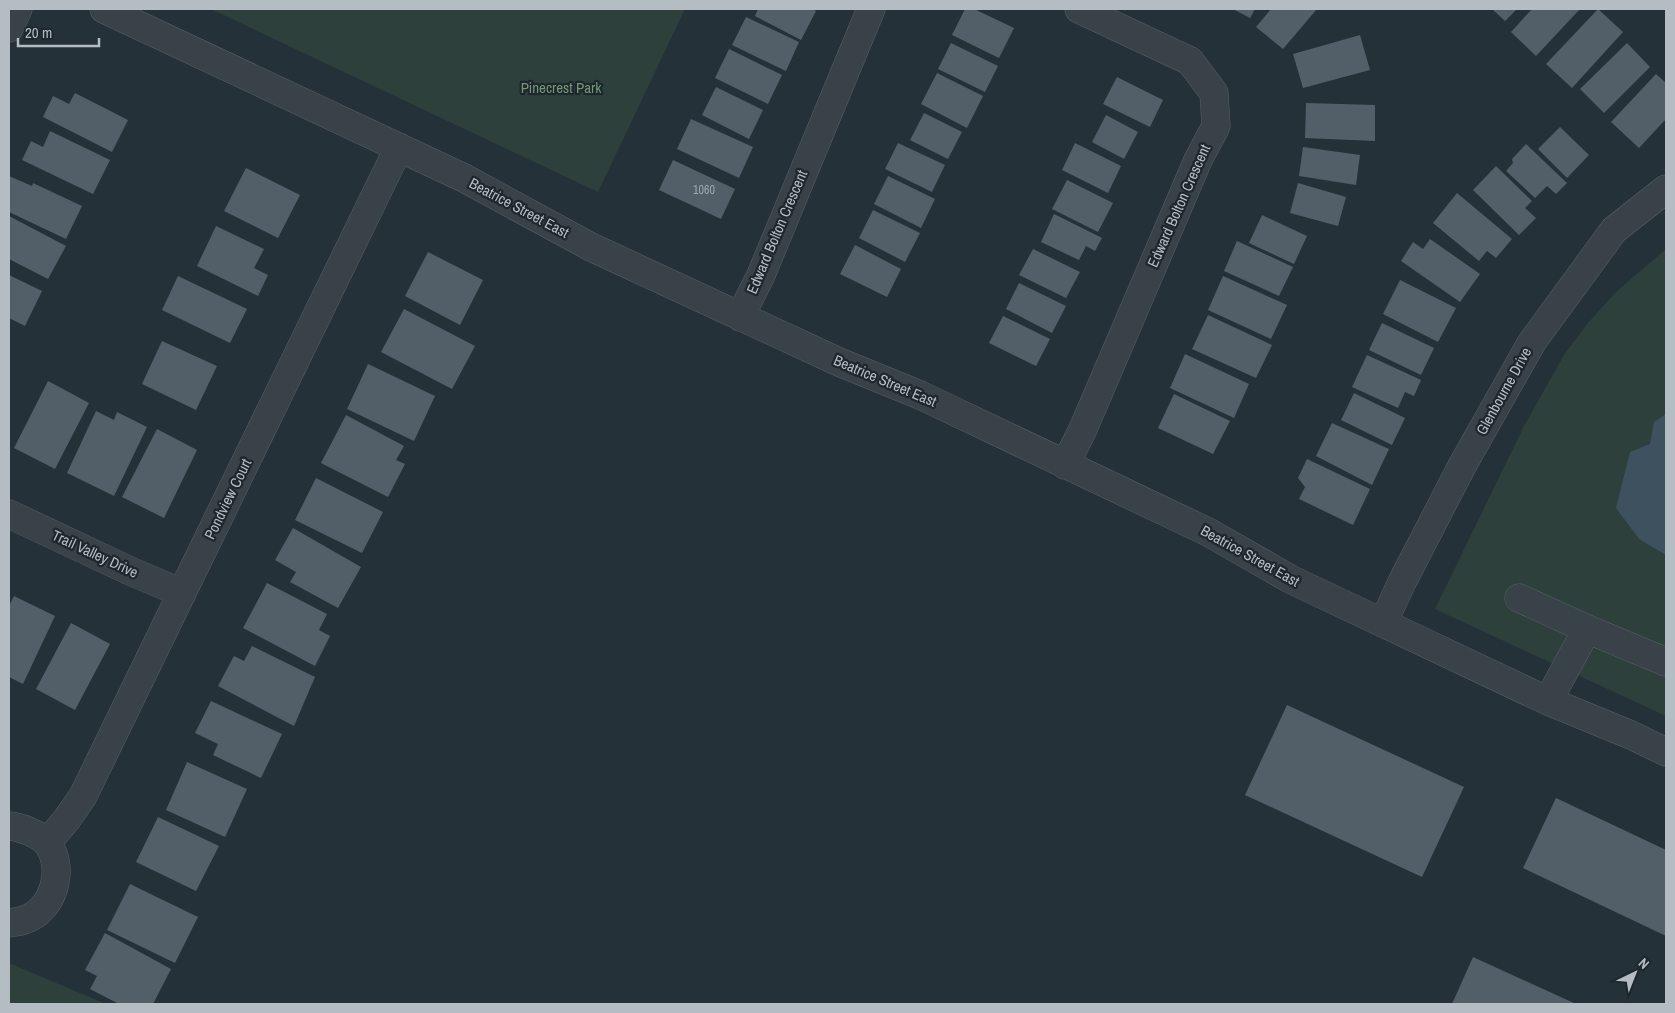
<svg xmlns="http://www.w3.org/2000/svg" width="1675" height="1013" font-family="'Archivo Narrow',sans-serif">
  <style>
    .green { fill: #2d403c }
    .water { fill: #3d515f }
    .building { fill: #535f68 }
    .lines { fill: none; stroke-linecap: round; stroke-linejoin: round }
    .minor-casing { stroke: #576067; stroke-width: 29 }
    .minor { stroke: #394249; stroke-width: 28 }
    .labels { text-anchor: middle; stroke-width: 4.5; stroke-linejoin: round; paint-order: stroke }
    .number-label { font-size: 12px; fill: #9ca6ad }
    .park-label { font-size: 15px; fill: #759777; stroke: #1e272e }
    .street-label { font-size: 15px; fill: #b4bdc4; stroke: #1e272e }
  </style>
  <rect width="100%" height="100%" fill="#253138"/>
  <!-- green -->
  <path class="green" d="M214,9H685L598,192L213,10Z
    M1666,249V716L1435,609L1524,426L1564,355L1587,324L1617,291Z
    M9,963L106,1004H9Z"/>
  <!-- water -->
  <path class="water" d="M1666,414V555L1639,539L1616,508L1630,452L1650,444L1654,422Z"/>
  <!-- building -->
  <path class="building" d="M758,9H812L816,11L801,40L755,16Z
    M965,9H974L1014,28L999,58L952,35Z
    M1233,9H1255L1250,18Z
    M1271,9H1317L1283,49L1256,27Z
    M1492,9H1517L1505,21Z
    M1532,9H1580L1536,56L1511,32Z
    M1598,9L1623,32L1572,88L1546,64Z
    M746,17L799,42L786,71L732,45Z
    M1360,35L1370,70L1303,88L1293,54Z
    M951,43L998,66L985,92L938,69Z
    M1627,43L1650,67L1604,113L1580,89Z
    M729,49L782,75L768,104L715,78Z
    M937,73L983,96L967,128L921,104Z
    M1656,74L1666,83V119L1639,148L1611,122Z
    M1117,77L1163,100L1150,127L1103,104Z
    M716,87L763,110L749,139L702,115Z
    M75,93L128,120L112,152L43,117L53,96L69,104Z
    M1306,103L1375,105V141L1305,138Z
    M924,113L962,132L948,159L910,140Z
    M1106,115L1138,132L1124,159L1092,142Z
    M691,119L753,147L739,178L677,149Z
    M1560,127L1589,155L1567,178L1538,149Z
    M50,131L110,160L93,194L22,160L31,141L43,147Z
    M898,143L945,165L932,192L885,169Z
    M1075,143L1121,166L1108,193L1062,170Z
    M1526,144L1567,183L1556,194L1547,186L1535,198L1506,171L1513,163L1512,159Z
    M1303,147L1360,155L1356,185L1299,176Z
    M673,160L735,189L721,219L659,190Z
    M1496,166L1532,201L1525,208L1536,218L1519,235L1473,190Z
    M246,168L300,195L278,238L224,211Z
    M9,176L32,186L33,183L82,206L66,239L9,212Z
    M888,176L935,199L921,228L874,204Z
    M1067,180L1113,203L1098,232L1052,209Z
    M1298,183L1346,197L1338,226L1290,213Z
    M1457,193L1512,239L1496,258L1487,251L1479,261L1433,223Z
    M873,210L920,233L905,262L859,238Z
    M1054,214L1102,238L1095,251L1086,246L1079,260L1041,242Z
    M1262,215L1307,236L1294,264L1249,243Z
    M9,216L66,246L48,279L9,259Z
    M216,226L264,249L254,268L268,275L258,296L197,266Z
    M1430,239L1480,274L1460,302L1401,261L1413,242L1423,249Z
    M1237,241L1293,267L1279,296L1224,271Z
    M855,245L901,269L887,297L840,274Z
    M1033,249L1080,272L1066,298L1019,275Z
    M428,252L483,280L460,325L405,296Z
    M9,275L42,291L25,326L9,318Z
    M178,276L247,309L230,343L162,310Z
    M1223,276L1287,305L1271,339L1208,310Z
    M1400,280L1456,308L1438,342L1383,314Z
    M1019,283L1066,306L1052,333L1006,309Z
    M404,309L475,346L452,389L381,352Z
    M1208,315L1272,345L1256,378L1192,349Z
    M1003,316L1050,339L1036,366L989,343Z
    M1382,323L1434,348L1421,375L1369,350Z
    M162,341L217,366L196,410L142,384Z
    M1185,354L1249,384L1234,418L1170,388Z
    M1367,355L1421,380L1414,396L1405,392L1398,408L1352,387Z
    M368,364L435,396L414,441L347,409Z
    M48,381L89,403L55,469L14,448Z
    M1354,393L1405,418L1392,445L1341,420Z
    M1174,394L1230,421L1213,454L1158,428Z
    M96,411L114,420L117,412L147,427L114,496L67,473Z
    M346,415L404,446L396,460L405,464L388,497L321,463Z
    M1332,423L1389,449L1372,485L1316,456Z
    M157,429L197,450L164,518L122,497Z
    M1307,459L1370,489L1353,525L1299,499L1305,487L1298,478Z
    M316,478L383,512L362,553L295,520Z
    M293,528L361,567L338,608L290,582L296,572L275,560Z
    M267,583L327,614L319,630L330,636L315,666L243,628Z
    M14,596L55,616L23,684L9,677V606Z
    M71,623L110,644L75,710L36,689Z
    M252,646L315,677L294,726L218,686L234,656L244,661Z
    M211,701L282,734L261,778L213,755L218,744L195,733Z
    M1287,705L1464,787L1422,877L1245,795Z
    M187,762L247,789L225,837L166,810Z
    M1556,798L1666,850V936L1523,868Z
    M158,817L219,846L196,891L136,862Z
    M130,884L198,917L175,963L107,930Z
    M105,933L171,969L153,1004H119L90,989L97,976L85,970Z
    M1473,957L1576,1004H1452Z"/>
  <g class="lines">
    <!-- minor casing -->
    <g class="minor-casing">
      <path id="minor" d="M104,9L464,178L591,247L839,362L920,395L1208,532L1292,580L1548,701L1631,735L1666,752
        M9,28L18,9
        M740,317L761,275L871,9
        M1065,465L1083,429L1198,160L1216,126L1214,93L1190,61L1079,9
        M9,514L130,571L182,593
        M1519,598L1587,629L1666,662
        M1383,623L1402,582L1462,466L1532,342L1614,230L1666,189
        M1548,701L1587,629
        M9,826C21,827 39,834 47,843C66,867 54,911 24,920C19,922 14,922 9,923
        M47,843L67,819L83,796L399,147"/>
    </g>
    <!-- minor -->
    <use href="#minor" class="minor"/>
  </g>
  <g class="labels">
    <!-- number labels -->
    <g class="number-label">
      <text x="704" y="194">1060</text>
    </g>
    <!-- park labels -->
    <g class="park-label">
      <text x="561" y="93">Pinecrest Park</text>
    </g>
    <!-- street labels -->
    <g class="street-label">
      <text transform="translate(1179 206) rotate(-66)" y="5">Edward Bolton Crescent</text>
      <text transform="translate(519 208) rotate(28)" y="5">Beatrice Street East</text>
      <text transform="translate(777 232) rotate(-67)" y="5">Edward Bolton Crescent</text>
      <text transform="translate(885 381) rotate(23)" y="5">Beatrice Street East</text>
      <text transform="translate(1504 391) rotate(-61)" y="5">Glenbourne Drive</text>
      <text transform="translate(228 499) rotate(-64)" y="5">Pondview Court</text>
      <text transform="translate(95 554) rotate(25)" y="5">Trail Valley Drive</text>
      <text transform="translate(1250 556) rotate(29)" y="5">Beatrice Street East</text>
    </g>
  </g>
  <!-- border -->
  <rect width="1675" height="1013" fill="none" stroke="#b4bdc4" stroke-width="20"/>
  <!-- north arrow -->
  <g transform="translate(1635 973) rotate(43)" stroke="#1e272e" stroke-width="4" paint-order="stroke">
  <path d="M0-4L9 19L0 12L-9 19Z" fill="#b4bdc4"/>
  <text y="-8" font-size="14" font-weight="bold" text-anchor="middle" fill="#b4bdc4">N</text>
  </g>
  <!-- scale -->
  <path d="M18 38v8h81v-8" fill="none" stroke="#b4bdc4" stroke-width="2.5"/>
  <text x="25" y="38" font-size="15" fill="#b4bdc4" stroke="#1e272e" stroke-width="4" paint-order="stroke">20 m</text>
</svg>
